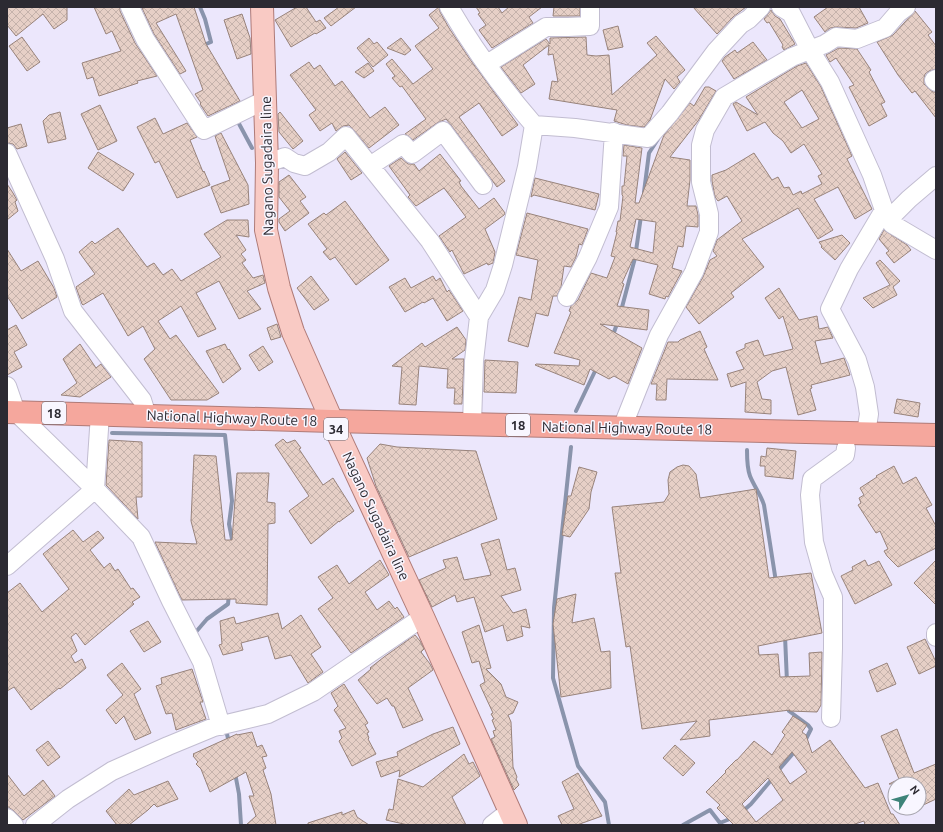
<svg xmlns="http://www.w3.org/2000/svg" width="943" height="832" font-family="Ubuntu,sans-serif">
  <style>
    .lines { fill: none; stroke-linecap: round; stroke-linejoin: round }
    .stream { stroke: #8a94ac; stroke-width: 4 }
    .building { fill: url(#building-cross-hatch); stroke: #98837b; fill-rule: evenodd }
    .minor-casing { stroke: #c2bdd1; stroke-width: 20 }
    .major-casing { stroke: #af7b78; stroke-width: 24 }
    .highway-casing { stroke: #af7b78; stroke-width: 24 }
    .minor { stroke: #fff; stroke-width: 18 }
    .major { stroke: #f9cac4; stroke-width: 22 }
    .highway { stroke: #f5a79d; stroke-width: 22 }
    .labels { text-anchor: middle; stroke-width: 3; stroke-linejoin: round; paint-order: stroke }
    .shield { fill: #f8f6ff; stroke: #696770; stroke-width: 1 }
    .shield-label { font-size: 13px; font-weight: bold; fill: #2c2a32 }
    .street-label { font-size: 14px; fill: #2c2a32; stroke: #f8f6ff }
  </style>
  <defs>
    <pattern id="building-cross-hatch" width="8" height="8" patternUnits="userSpaceOnUse"><rect width="8" height="8" fill="#e6cfc6"/><path d="M0 0l8 8M0 8l8-8" fill="none" stroke="#c5b2ab"/></pattern>
  </defs>
  <rect width="100%" height="100%" fill="#ece7fc"/>
  <g class="lines">
    <!-- stream -->
    <path class="stream" d="M200,7L205,19L211,42L201,46
      M237,120L252,148
      M644,192L649,153L658,139
      M621,311L635,258L641,216
      M613,335L618,321
      M576,411L597,367
      M112,433L225,435L232,501L229,524L233,544
      M571,447L554,608L553,678L578,766L605,802L609,825
      M747,450C747,458 747,468 750,476C754,486 761,495 764,505L776,582
      M195,635V633L207,619L228,604L229,594
      M785,636L787,682
      M788,706L789,711L808,725L811,729L805,741
      M227,734L229,743
      M777,772L796,750
      M235,773L239,794L241,825
      M743,811L751,804L773,778
      M683,825L710,810L720,823L732,818"/>
  </g>
  <!-- building -->
  <path class="building" d="M7,7H67V20L54,29L43,14L16,36L7,25Z
    M94,7H120V11L135,43L157,76L137,81L138,83L99,96L93,77L87,79L82,63L121,51L112,31L106,34Z
    M146,7H194L206,44L240,101L208,116L200,104L201,103L195,94L203,90L176,14L156,23L186,71L180,74L154,34L142,8Z
    M297,7H306L316,22L320,20L326,28L316,34L315,33L291,47L275,20Z
    M339,7H356L331,26L324,18Z
    M439,7L440,12L449,28L469,58L518,125L502,136L479,103L459,117L505,181L497,187L451,125L446,119L437,123L413,140L405,134L426,119L402,86L400,87L392,78L395,76L386,64L392,59L413,84L433,69L415,46L439,28L429,15Z
    M476,7H498L502,13L509,7H542L529,17L533,23L492,48L479,30L486,25L478,14L480,13Z
    M554,7H580V16H553Z
    M693,7H746L733,17L717,34Z
    M828,7H859L868,23L856,28L836,27L830,28L825,32L814,17Z
    M771,10L775,16L780,19L795,44L784,50L782,47L783,45L769,22L767,23L764,19Z
    M915,11L932,32L928,35L936,46V69L929,71L925,74L924,79V84L927,87L933,92H936V118L915,91L912,93L898,75L877,42L893,35Z
    M242,14L250,38L251,54L237,59L224,20Z
    M618,26L623,47L608,50L603,30Z
    M656,36L685,70L677,77L680,82L674,89L665,79L650,120L644,127L627,125L614,121L617,110L549,99L552,81L558,82L553,54L548,55L549,45L523,65L535,84L521,93L501,67L546,39L550,44V38L586,37L587,55L596,56L609,55L612,95L657,55L647,43Z
    M22,37L40,62L27,71L9,46Z
    M369,38L374,44L377,42L388,55L373,67L357,48Z
    M401,38L411,50L405,55L387,48Z
    M753,42L767,60L734,79L722,61L725,57L735,50L737,53Z
    M839,48L857,49L871,70L869,72L885,102L881,104L887,116L869,126L849,87L854,85L836,58L830,62L826,55Z
    M309,62L314,69L320,65L335,86L342,81L370,118L385,107L399,125L369,148L349,125L343,126L336,131L332,123L320,131L309,115L316,110L290,75Z
    M368,63L374,71L364,78L355,72Z
    M806,63L821,87L852,156L847,159L872,209L855,219L838,187L814,199L833,230L818,239L798,208L742,239L764,267L731,293L734,297L699,324L686,307L703,277L710,260L717,256L713,251L717,240L742,221L727,196L718,201L715,197L712,181V175L726,170L754,153L772,180L778,177L784,188L789,187L793,195L801,191L802,194L822,184L818,176L822,174L804,144L791,153L783,141L773,133L765,122L747,131L733,104L736,102L758,115L746,97L797,66ZM802,90L819,119L802,128L784,102Z
    M705,87H709L716,91L698,121L670,157L690,160V180L687,206H696L698,215V227L686,226L683,247L678,246L672,268L682,271L668,297L666,296L665,299L649,294L658,265L633,259L622,283L624,284L617,306L649,310L647,330L600,324L642,348L628,384L614,376L609,379L590,369L584,385L535,365L536,364L579,366L580,360L554,353L571,312L569,311L571,306L578,300L591,273L607,278L615,257L611,256L617,232H616L618,221H620L623,196L622,195V186H624L627,156H623L624,145L642,148L635,203H639L664,135L690,103L694,106ZM636,219L656,222L653,253L630,247Z
    M100,105L117,141L98,150L81,114Z
    M60,112L66,139L48,143L43,121L49,115Z
    M280,112L303,141L293,149L279,132L278,114Z
    M155,118L163,134L187,123L197,137L190,140L203,172L204,171L210,185L177,198L159,161L155,163L137,127Z
    M21,124L27,146L17,149L13,144L7,143V128Z
    M221,133L248,185L249,204L221,213L211,187L230,180L215,136Z
    M98,152L134,174L123,191L88,168Z
    M345,152L362,173L351,180L337,159Z
    M440,154L461,181L459,182L461,186L479,209L494,198L505,213L504,215L485,229L495,252L493,263L488,265L487,263L464,274L452,250L450,252L439,236L466,217L444,188L416,206L408,197L410,195L389,166L401,158L408,164H414L419,171Z
    M289,175L306,197L300,201L309,213L285,231L279,222V219L290,211L279,197V182Z
    M535,178L599,194L595,210L534,195L531,197Z
    M7,184L13,193L17,200L15,202L18,211L7,220Z
    M345,201L389,260L356,285L335,257L330,260L323,252L327,249L308,224L324,213L326,215Z
    M527,213L588,229L582,245L579,244L576,257L571,267L564,266L561,287L557,296H553L548,316L536,313L528,347L508,341L519,297L531,300L538,260L516,255Z
    M227,220H248L249,237L236,235L246,250L241,254L246,260L242,263L253,278L263,275L265,283L247,291L261,309L239,319L219,281L196,293L216,329L198,337L181,306L158,321L170,339L176,335L219,393L207,400H171L144,359L155,349L143,326L128,336L103,293L83,305L82,304L76,287L95,274L79,252L92,241L95,244L118,228L147,267L154,263L163,275L172,269L181,281L221,257L204,234Z
    M884,230L907,245L911,250L894,263L886,253L889,251L879,239Z
    M842,235L850,243L835,260L821,247L822,246L819,242Z
    M7,249L21,271L38,261L54,288L57,297L22,319L7,296Z
    M880,260L900,281L893,287L897,295L873,308L863,298L890,285L876,263Z
    M311,276L329,300L314,310L297,288Z
    M433,276L436,281L440,278L447,292L449,290L463,311L447,321L433,298L424,303L423,302L405,312L389,287L405,278L411,288Z
    M779,288L799,320L817,316L819,329L828,327L833,338L815,341L821,364L844,358L850,375L811,385L812,388L810,389L816,410L798,415L786,367L772,371L757,382L762,399L771,400V414L745,412L746,382L731,387L727,374L744,369L736,352L745,348V344L758,340L764,356L793,349L783,316L779,319L765,298Z
    M277,324L281,337L271,340L267,328Z
    M16,325L27,345L14,352L22,367L7,375V330Z
    M457,327L466,340L465,350L452,359H464L462,404H454L455,388H447L448,369L419,366L416,405L399,404L402,367L392,366L422,343L425,347Z
    M700,331L707,347L704,349L718,380L667,379L666,400H656L657,384H651L668,342H678L680,340Z
    M80,344L96,368L101,364L111,377L80,397L61,395L77,383L63,359Z
    M225,344L228,350L229,349L241,369L223,383L206,351Z
    M263,346L273,362L259,371L249,355Z
    M485,360L518,362L516,393L484,392Z
    M897,399L920,403L918,417L894,413Z
    M283,439L287,443L295,440L301,448L299,449L323,485L333,478L354,511L339,522V521L311,544L289,511L309,496L275,445Z
    M109,440L142,442V497H136L138,519L106,485Z
    M380,444L397,447L476,451L497,519L409,557L376,486L367,458Z
    M767,448L796,451L793,479L765,476V466H760L761,456L766,457Z
    M194,455L216,456L225,540H232L237,473H269L267,502L275,503V523L268,524L267,605L236,603V599L182,600L180,596L155,542L197,544L191,521Z
    M683,465L689,466L696,474L700,498L756,489L769,578L811,573L822,633L758,646L759,655L778,654L780,677L810,676L809,653L822,652L821,705L817,712L789,711L790,710L709,720L710,736L680,740L697,721L642,729L630,646L626,647L615,573H621L612,507L664,502L669,494L668,480L670,472L677,467Z
    M894,466L903,484L916,477L932,505L926,508L936,526V548L898,567L887,556L884,551L888,549L880,531L876,533L858,505L861,503L859,498L864,495L860,488L877,477L876,476Z
    M579,467L597,472L591,492L589,509L570,537L562,535L568,496H571Z
    M73,530L83,542L98,531L104,538L90,550L104,568L110,563L115,571L118,569L131,589L133,588L140,597L132,602L134,604L85,645L76,633L71,637L77,651L71,656L75,663L82,659L86,668L60,689L59,688L31,710L14,687L7,691V593L20,583L42,612L69,589L43,554Z
    M499,539L507,570L515,568L521,590L501,596L513,613L526,609L530,628L521,626L523,636L507,641L503,625L485,632L474,597L457,602L455,595L432,607L419,580L446,568L443,560L457,557L464,580L491,575L481,544Z
    M380,560L389,575L365,592L377,610L389,601L395,609L397,607L404,617L351,653L318,609L333,598L318,577L337,565L349,584Z
    M865,560L868,566L879,561L892,585L855,604L841,576L853,570L852,567Z
    M936,560V605L914,583Z
    M576,594L572,623L594,618L601,652L610,651L611,688L561,697L553,624L557,599Z
    M278,613L282,629L301,615L321,647L311,654L323,672L308,683L291,655L275,659L268,636L241,643L243,650L223,655L219,645L222,644L220,621L234,617L236,624Z
    M148,621L161,642L144,652L130,631Z
    M479,625L491,668L486,669L501,684L506,697L518,702L513,713L508,715L511,722L513,767L517,777L516,779L519,785L514,790L491,739L495,737L493,731L496,730L492,720L494,719L491,714L493,713L480,685L485,682L479,661L472,663L462,632Z
    M415,635L420,641L424,649L421,652L430,664L433,670L408,688L423,720L403,728L394,706H392L387,698L377,704L358,680L371,669L370,668L384,657Z
    M925,639L936,662V666L919,674L907,647Z
    M122,663L141,689L134,694L151,733L135,740L124,716L116,724L106,710L123,695L107,675Z
    M887,663L896,684L877,692L869,671Z
    M192,669L203,702H200L206,719L176,730L172,713L166,714L156,686L162,684L161,678Z
    M344,684L368,723L365,725L369,732L367,733L369,738L368,739L376,754L352,766L339,741L342,738L339,731L346,728L334,710L338,706L331,693Z
    M793,716L807,725L802,732L806,735L812,753L830,740L865,788L878,783L891,814H893L900,825H865L864,821L852,825H734L717,808L720,805L706,792L726,772L725,771L736,760H737L754,741L772,755L785,735L782,732ZM792,752L807,772L790,784L779,767ZM768,778L783,800L756,822L742,804Z
    M453,727L460,744L399,777L400,770L381,777L376,762L398,756L397,752L433,734Z
    M897,729L914,773L936,764V799L919,807V784H889L899,779L881,736Z
    M252,732L257,747L262,745L267,756L262,757L266,768L263,770L271,794L276,825H246L256,816L249,796H254L246,772L210,792L201,769L196,764L198,762L193,756L194,755L193,754L237,734V735Z
    M48,741L60,757L48,766L36,750Z
    M675,745L695,763L683,776L663,758Z
    M464,754L469,764L473,762L480,776L452,797L466,825H408L386,820L389,809L393,810L398,779L423,787Z
    M578,773L602,816L577,825H562L558,816L574,809L562,782Z
    M7,774L24,796L43,780L55,796L23,820L14,811L7,806Z
    M168,781L178,799L157,807L154,804L148,810L129,825H117L106,811L129,789L134,795Z
    M354,810L357,817L369,825H308V823L342,812V815Z"/>
  <g class="lines">
    <!-- minor casing -->
    <g class="minor-casing">
      <path id="minor" d="M130,7L145,39L204,130L265,100
        M449,7C473,48 502,88 534,125
        M781,7L791,13L810,50L830,82L872,175L884,210L892,224L936,250
        M487,64L546,27H568L590,26V7
        M936,79L934,80L936,82
        M7,153L55,259L73,311L142,400L147,416
        M267,163L285,157L294,163L305,166L329,152L346,136L430,241L479,317
        M370,166L403,144L412,154L443,131L483,185
        M889,219L909,199L936,176
        M567,297L588,257L609,207L614,132
        M7,386L16,412L95,489L100,414
        M472,424L474,361L479,317L495,290L503,265L527,167L534,125L575,128L648,138L670,113L716,51L741,24L749,19L761,7
        M622,428L659,335L694,272L709,232V214L701,182V145L705,130L724,97L792,57L825,44L836,37L857,39L885,28L898,13L906,7
        M866,433L869,414L865,387L857,360L830,309L849,269L884,210
        M7,566L95,489L141,537L171,601L202,662L221,726
        M936,633V637
        M831,718L833,648V597L823,574L814,542L810,495L812,479L845,455L846,448
        M7,818L14,825
        M35,825L68,799L112,771L168,746L214,727L268,714L313,692L423,617
        M492,825L510,811"/>
    </g>
    <!-- major casing -->
    <g class="major-casing">
      <path id="major" d="M262,7L267,163L266,230L279,288L293,332L332,421L423,617L516,825"/>
    </g>
    <!-- highway casing -->
    <g class="highway-casing">
      <path id="highway" d="M7,412L332,421L936,435"/>
    </g>
    <!-- minor -->
    <use href="#minor" class="minor"/>
    <!-- major -->
    <use href="#major" class="major"/>
    <!-- highway -->
    <use href="#highway" class="highway"/>
  </g>
  <g class="labels">
    <!-- shield labels -->
    <g class="shield">
      <rect x="42" y="402" width="24" height="22" rx="3"/>
      <rect x="506" y="414" width="24" height="22" rx="3"/>
      <rect x="324" y="418" width="24" height="22" rx="3"/>
    </g>
    <g class="shield-label">
      <text x="54" y="418">18</text>
      <text x="518" y="430">18</text>
      <text x="336" y="434">34</text>
    </g>
    <!-- street labels -->
    <g class="street-label">
      <text transform="translate(267 166) rotate(-91)" y="5">Nagano Sugadaira line</text>
      <text transform="translate(232 418) rotate(2)" y="5">National Highway Route 18</text>
      <text transform="translate(627 428) rotate(1)" y="5">National Highway Route 18</text>
      <text transform="translate(376 516) rotate(65)" y="5">Nagano Sugadaira line</text>
    </g>
  </g>
  <!-- border -->
  <rect width="943" height="832" fill="none" stroke="#2c2a32" stroke-width="16"/>
  <!-- north arrow -->
  <g transform="translate(907 796) rotate(53)"><circle r="19" fill="#f8f6ff" stroke="#a6a4ad"/>
  <path d="M0-3L7 15L0 10L-7 15Z" fill="#3d8379"/>
  <text y="-6" font-size="11" font-weight="bold" text-anchor="middle" fill="#2c2a32">N</text>
  </g>
</svg>
